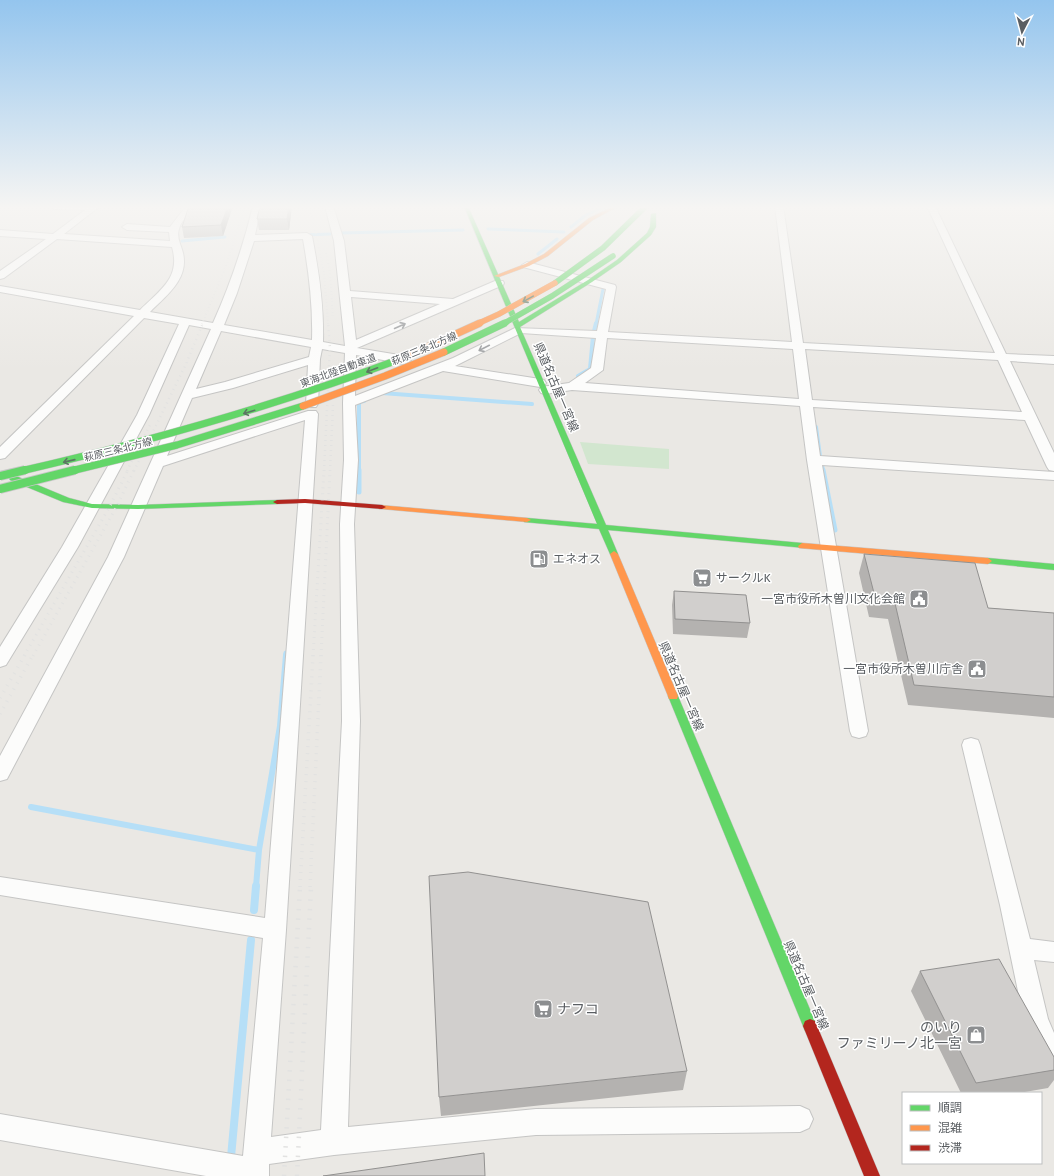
<svg xmlns="http://www.w3.org/2000/svg" width="1054" height="1176" font-family="Cabin,'Noto Sans JP',sans-serif">
  <style>
    .green { fill: #d2e6cf }
    .lines { fill: none; stroke-linecap: round; stroke-linejoin: round }
    .stream-far4 { stroke: #b6dff7; stroke-width: 3 }
    .stream-far3 { stroke: #b6dff7; stroke-width: 4 }
    .stream-far2 { stroke: #b6dff7; stroke-width: 5 }
    .stream-far1 { stroke: #b6dff7; stroke-width: 6 }
    .stream { stroke: #b6dff7; stroke-width: 8 }
    .street-casing { stroke: #c5c5c4; stroke-width: 2 }
    .fast-casing { stroke: #c6c6c6; stroke-width: 1 }
    .slow-casing { stroke: #c6c6c6; stroke-width: 1 }
    .jam-casing { stroke: #c6c6c6; stroke-width: 1 }
    .street { fill: #fcfcfb; fill-rule: evenodd }
    .fast { fill: #63d668; fill-rule: evenodd }
    .slow { fill: #ff974d; fill-rule: evenodd }
    .jam { fill: #b3261e; fill-rule: evenodd }
    .rail-far4 { stroke: #e2e2e1; stroke-width: 2; stroke-dasharray: 0.5 3; stroke-linecap: butt }
    .rail-far3 { stroke: #e2e2e1; stroke-width: 2.5; stroke-dasharray: 1 4; stroke-linecap: butt }
    .rail-far2 { stroke: #e2e2e1; stroke-width: 3; stroke-dasharray: 1 5; stroke-linecap: butt }
    .rail-far1 { stroke: #e2e2e1; stroke-width: 3.5; stroke-dasharray: 1 6; stroke-linecap: butt }
    .rail { stroke: #e2e2e1; stroke-width: 4.5; stroke-dasharray: 1.5 8; stroke-linecap: butt }
    .fast-bridge-far2-casing { stroke: #c6c6c6; stroke-width: 6; stroke-linecap: butt }
    .fast-bridge-far1-casing { stroke: #c6c6c6; stroke-width: 8; stroke-linecap: butt }
    .fast-bridge-casing { stroke: #c6c6c6; stroke-width: 10; stroke-linecap: butt }
    .slow-bridge-far1-casing { stroke: #c6c6c6; stroke-width: 6; stroke-linecap: butt }
    .slow-bridge-casing { stroke: #c6c6c6; stroke-width: 8; stroke-linecap: butt }
    .fast-bridge-far2 { stroke: #63d668; stroke-width: 5.5 }
    .fast-bridge-far1 { stroke: #63d668; stroke-width: 7 }
    .fast-bridge { stroke: #63d668; stroke-width: 8 }
    .slow-bridge-far1 { stroke: #ff974d; stroke-width: 5.5 }
    .slow-bridge { stroke: #ff974d; stroke-width: 7 }
    .wall { fill: #b4b2b0 }
    .shaded-wall { fill: #929190 }
    .building { fill: #d1cfcd; stroke: #929190 }
    .oneway { stroke: #5c7663 }
    .oneway2 { stroke: #9b9d9f }
    .labels { text-anchor: middle; stroke-width: 3; stroke-linejoin: round; paint-order: stroke }
    .far-street-label { font-size: 10px; fill: #5a5e62; stroke: #fff }
    .street-label { font-size: 12px; fill: #5a5e62; stroke: #fff }
    .poi-label { font-size: 12px; fill: #5a5e62; stroke: #fff; text-anchor: start }
    .near-poi-label { font-size: 14px; fill: #5a5e62; stroke: #fff; text-anchor: start }
  </style>
  <rect width="100%" height="100%" fill="#eae8e4"/>
  <!-- green -->
  <path class="green" d="M580,442L669,449V469L588,464Z"/>
  <g class="lines">
    <!-- stream-far4 -->
    <path class="stream-far4" d="M571,227L586,215L606,206
      M488,229L564,232
      M340,233L463,230
      M303,235L330,234
      M182,241L225,237
      M538,254L557,239
      M596,324L603,289"/>
    <!-- stream-far3 -->
    <path class="stream-far3" d="M594,331L596,323
      M578,376L590,369L593,336
      M382,393L532,404
      M816,427L820,456
      M822,464L823,471
      M359,471V402L364,401"/>
    <!-- stream-far2 -->
    <path class="stream-far2" d="M359,470V492
      M823,470L835,530
      M286,656V653"/>
    <!-- stream-far1 -->
    <path class="stream-far1" d="M31,807L259,850L280,726L286,655
      M256,887L259,850"/>
    <!-- stream -->
    <path class="stream" d="M254,910L256,886
      M231,1157L251,940"/>
    <!-- street casing -->
    <g class="street-casing">
      <path id="street" d="M50,206H100L64,234L170,241L169,232L127,230L122,227L127,224L170,227L186,206H194C190,214 181,220 179,229C176,237 181,245 183,253C189,279 167,295 150,312L213,323C230,285 243,247 253,206H261L255,235L307,233L312,236C319,272 324,306 323,342L345,346L334,241L325,206H333L344,241L350,291L453,299L495,281H503L504,283L503,285L357,348L405,356L409,358L411,360L409,362L405,364L356,355L355,396L453,358L515,328L597,331L606,289L523,267L522,265L527,262L615,285L616,287L608,332L792,342L775,206H783L803,343L995,353L927,206H935L1006,354L1054,356V364L1010,361L1054,453V471L1049,470L1047,467L1025,420L813,407L820,456L1054,472V480L822,465L868,731L866,736L859,738L852,736L850,731L807,460L800,406L572,390L545,394L541,393L539,390L541,387L569,383L591,368L596,338L521,333L455,366L540,379L544,380L546,383L544,386L540,387L443,371L355,405L358,460L354,524L360,721L348,1127L536,1109L800,1106L809,1110L813,1119L809,1128L800,1132L536,1135L334,1155L269,1164V1176H206L0,1140V1114L243,1156L263,938L0,895V877L265,918L305,420L163,466L124,557L7,779L0,781V756L108,557L211,329L189,325L149,415L78,547L6,665L0,667V647L62,547L137,415L179,324L144,318L5,458L0,459V447L134,316L0,292V286L140,310C160,290 181,278 172,247L57,239L4,278L0,279V271L46,239L0,236V230L53,234L85,210L54,209ZM303,239C309,273 313,306 312,340L224,325L237,293L254,241ZM351,297L440,304L356,340ZM221,331L311,347L309,357L225,382L196,389ZM607,338L793,349L799,399L585,383L603,370ZM322,349L345,353L343,403L344,460L340,524L342,721L321,1130L271,1137L286,930L318,414L316,411H308L167,456L192,398L233,388L308,365L306,404L308,407H316L318,404L320,359ZM805,349L998,360L1022,412L812,400Z
        M971,738L978,740L980,745L1030,939L1054,942V962L1034,960L1048,1019L1054,1033V1073L1045,1070L1024,1020L1000,905L962,745L964,740Z"/>
    </g>
    <!-- fast casing -->
    <g class="fast-casing">
      <path id="fast" d="M464,206H468L519,322L588,280L617,260L647,233L650,227L651,214L656,213V227L651,235L621,262L592,282L520,327L606,525L802,543L806,546L805,548L608,530L618,554L614,557L610,554L599,529L524,522L523,520L524,518H527L597,524Z
        M10,476H16L69,498L92,504L138,505L277,500L281,502L277,504L138,509L92,508L63,502L10,480L9,478Z
        M988,558L1054,564V570L985,563L984,561L985,559Z
        M673,692L677,693L678,696L817,1026L815,1031L810,1033L805,1031L803,1026L668,696L669,693Z"/>
    </g>
    <!-- slow casing -->
    <g class="slow-casing">
      <path id="slow" d="M614,206H619L593,220L548,256L529,266L499,277L494,276L525,264L544,254L589,218Z
        M379,505L527,518L531,520L527,522L382,509H379L378,507Z
        M802,543L988,558L992,561L988,564L799,548L798,546Z
        M614,551L618,554L678,696L677,699H669L668,696L610,554Z"/>
    </g>
    <!-- jam casing -->
    <g class="jam-casing">
      <path id="jam" d="M305,499L382,505L386,507L382,509L305,503L277,504L273,502L277,500Z
        M810,1019L815,1021L880,1176H864L803,1026L805,1021Z"/>
    </g>
    <!-- street -->
    <use href="#street" class="street"/>
    <!-- fast -->
    <use href="#fast" class="fast"/>
    <!-- slow -->
    <use href="#slow" class="slow"/>
    <!-- jam -->
    <use href="#jam" class="jam"/>
    <!-- rail-far4 -->
    <path class="rail-far4" d="M310,206L324,272L328,324
      M326,253L330,272L333,319
      M202,324L226,266L245,206"/>
    <!-- rail-far3 -->
    <path class="rail-far3" d="M127,471L150,425
      M134,471L186,364L203,323
      M324,471L330,348L328,323
      M330,471L333,405"/>
    <!-- rail-far2 -->
    <path class="rail-far2" d="M24,656L110,506L128,470
      M33,656L117,506L134,470
      M313,656L324,470
      M321,656L330,470"/>
    <!-- rail-far1 -->
    <path class="rail-far1" d="M0,698L25,655
      M0,714L33,655
      M300,887L313,655
      M310,887L321,655"/>
    <!-- rail -->
    <path class="rail" d="M284,1176L300,886
      M297,1176L311,886"/>
    <!-- fast-bridge-far2 casing -->
    <g class="fast-bridge-far2-casing">
      <path id="fast-bridge-far2" d="M555,283L603,248L646,206
        M503,324L552,296L613,256"/>
    </g>
    <!-- fast-bridge-far1 casing -->
    <g class="fast-bridge-far1-casing">
      <path id="fast-bridge-far1" d="M444,352L505,323
        M21,471C151,441 278,405 403,358
        M71,471L177,445L303,406"/>
    </g>
    <!-- fast-bridge casing -->
    <g class="fast-bridge-casing">
      <path id="fast-bridge" d="M0,476L25,470
        M0,489L75,470"/>
    </g>
    <!-- slow-bridge-far1 casing -->
    <g class="slow-bridge-far1-casing">
      <path id="slow-bridge-far1" d="M477,324L499,314L555,283"/>
    </g>
    <!-- slow-bridge casing -->
    <g class="slow-bridge-casing">
      <path id="slow-bridge" d="M403,358L480,323
        M303,406L385,376L444,352"/>
    </g>
    <!-- fast-bridge-far2 -->
    <use href="#fast-bridge-far2" class="fast-bridge-far2"/>
    <!-- fast-bridge-far1 -->
    <use href="#fast-bridge-far1" class="fast-bridge-far1"/>
    <!-- fast-bridge -->
    <use href="#fast-bridge" class="fast-bridge"/>
    <!-- slow-bridge-far1 -->
    <use href="#slow-bridge-far1" class="slow-bridge-far1"/>
    <!-- slow-bridge -->
    <use href="#slow-bridge" class="slow-bridge"/>
  </g>
  <!-- wall -->
  <path class="wall" d="M189,206H233L223,236L184,238L182,227Z
    M260,206H292L289,230H259L257,219Z
    M864,554L988,608L1054,613V718L908,705L888,619L869,617L859,573Z
    M674,591L750,623L747,638L673,634L672,605Z
    M920,971L1054,1057V1080L1048,1088L1019,1093H961L911,991Z
    M687,1071L683,1090L441,1116L439,1097Z"/>
  <!-- shaded-wall -->
  <path class="shaded-wall" d="M228,206H233L223,236L221,225Z
    M289,206H292L289,230L287,219Z"/>
  <!-- building -->
  <path class="building" d="M189,206H228L221,225L182,227Z
    M260,206H289L287,219H257Z
    M864,554L975,563L988,608L1054,613V697L914,685L894,599L875,597Z
    M674,591L746,595L750,623L675,619Z
    M468,872L648,902L687,1071L439,1097L429,876Z
    M999,959L1054,1057V1070L976,1083L920,971Z
    M484,1153L485,1176H323Z"/>
  <!-- one-way arrows -->
  <defs><path id="oneway-shaft" d="M-6 0H5M1.5-3L5.5 0L1.5 3" fill="none" stroke-width="1.6" stroke-linecap="round" stroke-linejoin="round"/></defs>
  <g class="oneway">
    <use href="#oneway-shaft" transform="translate(528 299) rotate(151)"/>
    <use href="#oneway-shaft" transform="translate(372 370) rotate(159)"/>
    <use href="#oneway-shaft" transform="translate(249 412) rotate(163)"/>
    <use href="#oneway-shaft" transform="translate(69 461) rotate(167)"/>
  </g>
  <g class="oneway2">
    <use href="#oneway-shaft" transform="translate(400 326) rotate(-24)"/>
    <use href="#oneway-shaft" transform="translate(484 348) rotate(153)"/>
  </g>
  <!-- sky -->
  <linearGradient id="sky" x2="0" y2="1"><stop stop-color="#94c5ee"/><stop offset="0.56" stop-color="#f6f5f3"/><stop offset="1" stop-color="#f6f5f3" stop-opacity="0"/></linearGradient>
  <rect width="1054" height="370" fill="url(#sky)"/>
  <!-- icons -->
  <defs>
    <g id="fuel-square" transform="scale(1)"><rect x="-9" y="-9" width="18" height="18" rx="4" fill="#8c8e90" stroke="#fff"/><path d="M-5.5-6h7V0h2V4h1.3V-2.5L3-4.5l.8-.8L6-3V5H2.5V1h-1V6h-7ZM-4.2-4.7v3.2H.2V-4.7Z" fill="#fff"/></g>
    <g id="supermarket-square" transform="scale(1)"><rect x="-9" y="-9" width="18" height="18" rx="4" fill="#8c8e90" stroke="#fff"/><path d="M-6-5.5h2.5l.6 2H6L4.5 2H-2.5L-4.4-4H-6ZM-1.5 3.2a1.3 1.3 0 1 0 .1 0ZM3 3.2a1.3 1.3 0 1 0 .1 0Z" fill="#fff"/></g>
    <g id="civic-square" transform="scale(1)"><rect x="-9" y="-9" width="18" height="18" rx="4" fill="#8c8e90" stroke="#fff"/><path d="M-.6-6.5H3V-4.5H.6V-3L4-1V1h2V6H-6V1h2V-1L-.6-3ZM-1.2 2.5V6h2.4V2.5Z" fill="#fff"/></g>
    <g id="shop-square" transform="scale(1)"><rect x="-9" y="-9" width="18" height="18" rx="4" fill="#8c8e90" stroke="#fff"/><path d="M-5-2.5h2.3a2.7 3.5 0 0 1 5.4 0H5L5.5 6h-11ZM-1.5-2.5h3a1.5 2.3 0 0 0-3 0Z" fill="#fff"/></g>
  </defs>
  <g fill-rule="evenodd">
    <use href="#fuel-square" x="539" y="559"/>
    <use href="#supermarket-square" x="702" y="578"/>
    <use href="#civic-square" x="919" y="599"/>
    <use href="#civic-square" x="977" y="669"/>
    <use href="#supermarket-square" x="543" y="1009"/>
    <use href="#shop-square" x="976" y="1035"/>
  </g>
  <g class="labels">
    <!-- far-street labels -->
    <g class="far-street-label">
      <text transform="translate(424 348) rotate(-23)" y="4">萩原三条北方線</text>
      <text transform="translate(338 370) rotate(-20)" y="4">東海北陸自動車道</text>
      <text transform="translate(118 449) rotate(-14)" y="4">萩原三条北方線</text>
    </g>
    <!-- street labels -->
    <g class="street-label">
      <text transform="translate(556 387) rotate(67)" y="4">県道名古屋一宮線</text>
      <text transform="translate(681 686) rotate(67)" y="4">県道名古屋一宮線</text>
      <text transform="translate(806 985) rotate(67)" y="4">県道名古屋一宮線</text>
    </g>
    <!-- poi labels -->
    <g class="poi-label">
      <text x="553" y="563">エネオス</text>
      <text x="716" y="582">サークルK</text>
      <text x="905" y="603" text-anchor="end">一宮市役所木曽川文化会館</text>
      <text x="963" y="673" text-anchor="end">一宮市役所木曽川庁舎</text>
    </g>
    <!-- near-poi labels -->
    <g class="near-poi-label">
      <text x="557" y="1014">ナフコ</text>
      <text x="962" y="1032" text-anchor="end">のいり<tspan x="962" dy="16">ファミリーノ北一宮</tspan></text>
    </g>
  </g>
  <!-- legend -->
  <rect x="902" y="1092" width="140" height="72" fill="#ffffff" stroke="#bdbfc0"/>
  <rect x="910" y="1105" width="20" height="6" fill="#63d668" stroke="#bdbfc0"/>
  <text x="938" y="1112" font-size="12" fill="#5a5e62">順調</text>
  <rect x="910" y="1125" width="20" height="6" fill="#ff974d" stroke="#bdbfc0"/>
  <text x="938" y="1132" font-size="12" fill="#5a5e62">混雑</text>
  <rect x="910" y="1145" width="20" height="6" fill="#b3261e" stroke="#bdbfc0"/>
  <text x="938" y="1152" font-size="12" fill="#5a5e62">渋滞</text>
  <!-- north arrow -->
  <g transform="translate(1022 32) rotate(186)" stroke="#ffffff" stroke-width="3" paint-order="stroke">
  <path d="M0-3L7 15L0 10L-7 15Z" fill="#5a5e62"/>
  <text y="-6" font-size="11" font-weight="bold" text-anchor="middle" fill="#5a5e62">N</text>
  </g>
</svg>
